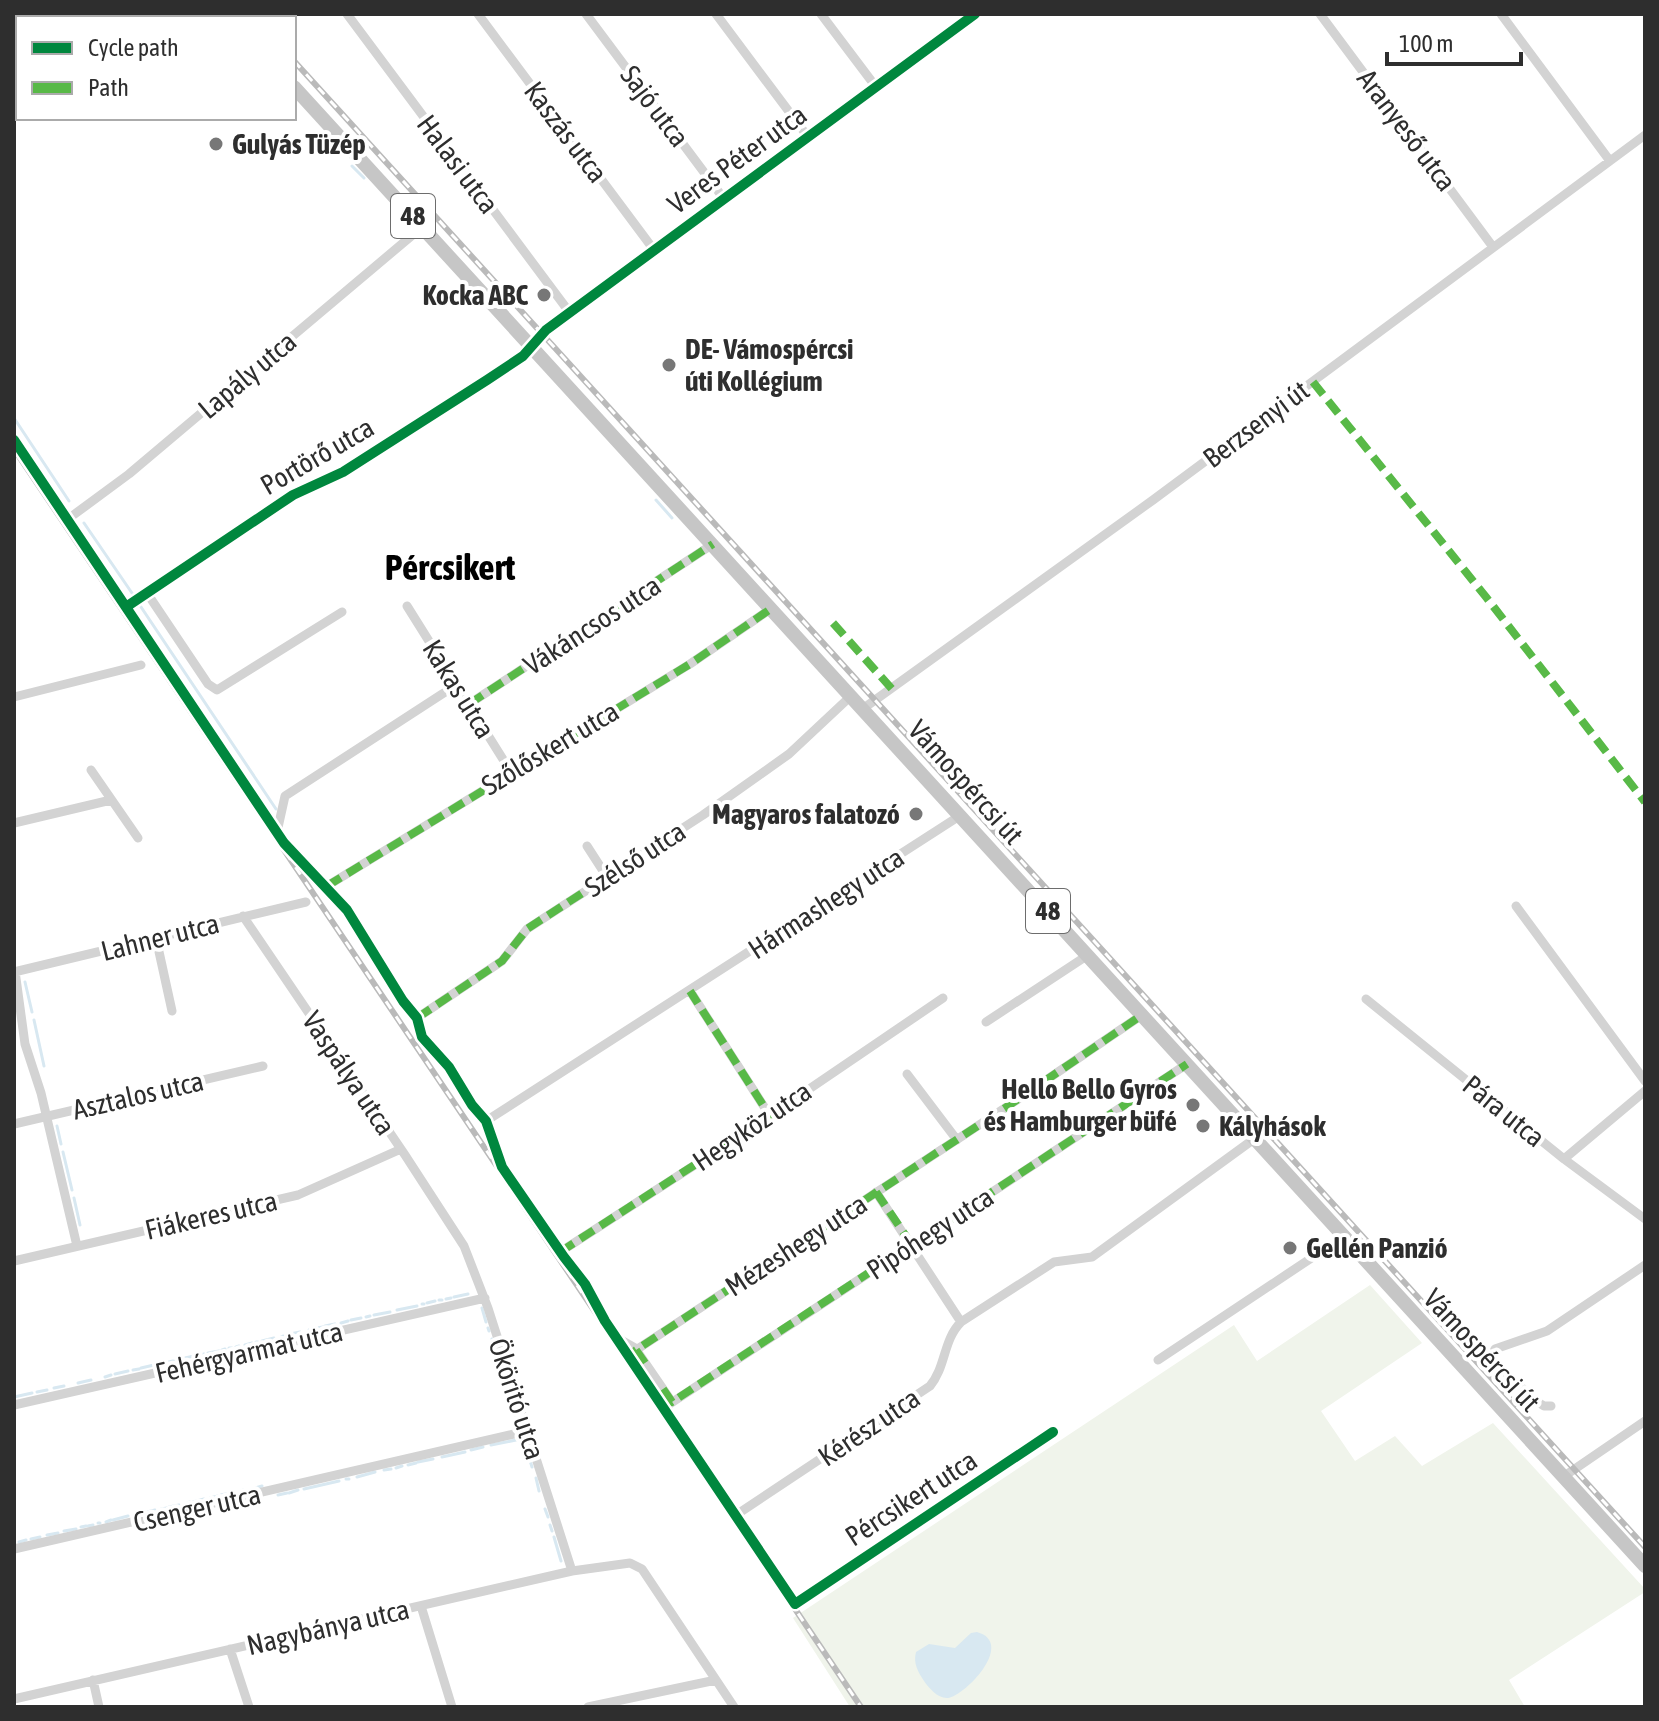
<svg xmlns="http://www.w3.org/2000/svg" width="1659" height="1721" font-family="'Asap Condensed',sans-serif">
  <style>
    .green { fill: #f0f4eb }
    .water { fill: #d8e8f1 }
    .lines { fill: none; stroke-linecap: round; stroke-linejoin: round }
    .stream { stroke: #d8e8f1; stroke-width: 3 }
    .street { stroke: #d3d3d3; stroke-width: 9 }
    .primary { stroke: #c6c6c6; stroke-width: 14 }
    .rail-casing { stroke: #bababa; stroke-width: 6 }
    .rail { stroke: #fff; stroke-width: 3; stroke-dasharray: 9; stroke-linecap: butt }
    .quiet { stroke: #58b947; stroke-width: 8; stroke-dasharray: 16 8; stroke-linecap: butt }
    .cycleway-casing { stroke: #fff; stroke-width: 15 }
    .cycleway { stroke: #00873e; stroke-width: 10 }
    .poi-dot { fill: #777; stroke: #fff; stroke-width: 3 }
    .labels { text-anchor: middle; stroke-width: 8; stroke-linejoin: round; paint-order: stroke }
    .shield { fill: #fff; stroke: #6d6d6d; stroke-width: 2 }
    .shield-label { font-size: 26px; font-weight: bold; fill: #2e2e2e }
    .street-label { font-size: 28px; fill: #2e2e2e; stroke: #fff }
    .poi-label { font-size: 28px; font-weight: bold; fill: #2e2e2e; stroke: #fff; text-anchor: start }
    .district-label { font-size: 36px; font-weight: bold; fill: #000; stroke: #fff }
  </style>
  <rect width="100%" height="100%" fill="#fff"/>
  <!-- green -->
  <path class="green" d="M1370,1285L1422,1343L1321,1411L1355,1461L1395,1436L1422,1466L1493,1423L1645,1589V1592L1509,1680L1525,1707H850L793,1618L1234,1325L1257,1361Z"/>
  <!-- water -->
  <path class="water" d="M977,1632C1016,1643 965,1696 948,1698C938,1699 929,1688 924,1681C918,1672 913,1663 916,1652L929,1644L955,1648L971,1633Z"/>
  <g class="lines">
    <!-- stream -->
    <path class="stream" d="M149,18L154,14
      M14,112L18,110
      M352,166L364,178
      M14,418L69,501
      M656,500L672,518
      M84,523L134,596
      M139,604L276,809
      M25,982L32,1012
      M34,1020L44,1066
      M57,1126L61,1144
      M63,1152L72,1190
      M74,1198L80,1225
      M454,1297L468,1294
      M446,1299L451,1298
      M439,1300H442
      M427,1303L435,1301
      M422,1304H424
      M482,1308L486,1322
      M397,1310L417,1306
      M374,1315L390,1312
      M366,1317L370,1316
      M351,1320L361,1318
      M341,1323L348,1321
      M325,1326L335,1324
      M317,1328L323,1327
      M488,1328L489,1331
      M309,1330L312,1329
      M290,1334L300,1332
      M281,1337L283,1336
      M492,1339L494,1345
      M262,1341L274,1338
      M256,1342H258
      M245,1345L252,1343
      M236,1347L239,1346
      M229,1348H232
      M495,1349L498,1359
      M222,1350L225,1349
      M208,1353L219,1351
      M197,1356L204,1354
      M185,1358L194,1356
      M175,1361L180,1360
      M160,1364L173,1361
      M500,1364L503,1373
      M141,1368L154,1365
      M133,1370L139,1369
      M115,1374L128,1371
      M105,1377L111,1375
      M504,1378L509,1393
      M78,1383L91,1380
      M54,1388L64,1386
      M37,1392L47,1390
      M14,1397L32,1393
      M511,1402L518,1423
      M524,1441L532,1467
      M491,1445L516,1440
      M471,1450L483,1447
      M442,1457L465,1452
      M418,1462L433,1459
      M408,1465L416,1463
      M396,1468L402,1466
      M384,1470L391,1469
      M357,1477L375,1472
      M536,1478L539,1491
      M346,1479H349
      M251,1489L262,1486
      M304,1489L339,1481
      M241,1491L243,1490
      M289,1493L298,1490
      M221,1495L230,1493
      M278,1495L287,1493
      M210,1498L218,1496
      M193,1502L204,1499
      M185,1504L190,1502
      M169,1507L179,1505
      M161,1509L167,1508
      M545,1509L548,1517
      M136,1515L155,1510
      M113,1520L128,1516
      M106,1522L111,1520
      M98,1523H100
      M550,1525L552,1531
      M88,1526L93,1525
      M81,1527L86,1526
      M64,1531L76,1529
      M47,1535L58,1533
      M554,1537L561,1561
      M31,1539L40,1537
      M19,1542L26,1540"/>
    <!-- street -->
    <path class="street" d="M347,14L570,313
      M478,14L654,250
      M586,14L724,199
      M716,14L808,137
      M821,14L876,87
      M1320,14L1493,247
      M1501,14L1610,161
      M14,440L284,843L347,910L403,1001L417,1018L422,1037L449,1067L472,1105L486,1121L502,1167L564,1257L585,1284L605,1321L795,1604L1053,1432
      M68,519L129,474L422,227
      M147,593L208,684L217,690L342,612
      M407,606L511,772
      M126,607L293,495L343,472L487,380L523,356L546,330L975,14
      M14,697L141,665
      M469,704L713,544
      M864,708L1153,500L1645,135
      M91,770L138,838
      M14,823L111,800
      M277,832L285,796L456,685
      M587,846L607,877
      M327,886L690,664L772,608
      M1516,906L1645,1081
      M243,916L405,1155L464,1246L488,1308L572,1571
      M156,938L172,1011
      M15,971L25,1044L41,1093L77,1246
      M14,972L306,902
      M690,991L770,1116
      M1366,999L1564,1159L1645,1219
      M417,1018L502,961L527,929L703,815L789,754L852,695
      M986,1022L1088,955
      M907,1074L957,1140
      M486,1121L961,815
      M14,1124L263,1066
      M1564,1159L1645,1091
      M876,1192L961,1322
      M560,1252L749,1130L943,998
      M14,1261L298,1195L401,1149
      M619,1339L635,1348L672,1402
      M636,1350L1005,1108L1142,1015
      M1158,1360L1343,1237
      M14,1405L485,1298
      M1551,1406H1544L1536,1401L1494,1362L1492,1356L1495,1349L1547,1331L1645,1265
      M665,1407L1187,1064
      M1563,1477L1645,1421
      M736,1515L930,1386C946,1367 943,1340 961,1322L1054,1262L1092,1257L1254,1139
      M14,1549L527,1431
      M421,1606L452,1707
      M230,1649L249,1707
      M93,1680L99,1707
      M14,1699L572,1571L630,1563L642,1569L734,1707
      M588,1707L716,1680"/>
    <!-- primary -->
    <path class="primary" d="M228,14L231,18
      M294,87L1645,1566"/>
    <!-- rail casing -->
    <g class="rail-casing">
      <path id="rail" d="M251,14L255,18
        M294,61L1645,1547
        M14,449L861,1707"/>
    </g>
    <!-- rail -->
    <use href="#rail" class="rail"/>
    <!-- quiet -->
    <path class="quiet" d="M1313,382L1486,597L1645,802
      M833,623L892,689
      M469,704L713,544
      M327,886L690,664L772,608
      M417,1018L502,961L527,929L607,877
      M876,1192L912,1245
      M560,1252L770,1116L690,991
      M645,1363L636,1350L1005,1108L1142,1015
      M663,1389L672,1402L1187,1064"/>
    <!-- cycleway casing -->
    <g class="cycleway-casing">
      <path id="cycleway" d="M14,440L284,843L347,910L403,1001L417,1018L422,1037L449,1067L472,1105L486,1121L502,1167L564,1257L585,1284L605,1321L795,1604L1053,1432
        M126,607L293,495L343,472L487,380L523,356L546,330L975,14"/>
    </g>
    <!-- cycleway -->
    <use href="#cycleway" class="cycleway"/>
  </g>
  <!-- markers -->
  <g class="poi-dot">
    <circle cx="216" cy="144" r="8"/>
    <circle cx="544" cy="295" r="8"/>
    <circle cx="669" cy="365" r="8"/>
    <circle cx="916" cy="814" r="8"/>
    <circle cx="1193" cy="1105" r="8"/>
    <circle cx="1203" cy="1126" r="8"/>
    <circle cx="1290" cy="1248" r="8"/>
  </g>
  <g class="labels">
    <!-- shield labels -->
    <g class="shield">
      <rect x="391" y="194" width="44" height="44" rx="6"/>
      <rect x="1026" y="889" width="44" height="44" rx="6"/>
    </g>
    <g class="shield-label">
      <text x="413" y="225">48</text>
      <text x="1048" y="920">48</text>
    </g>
    <!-- street labels -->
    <g class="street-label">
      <text transform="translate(655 106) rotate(53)" y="10">Sajó utca</text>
      <text transform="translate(1407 130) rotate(53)" y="10">Aranyeső utca</text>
      <text transform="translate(566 132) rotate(53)" y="10">Kaszás utca</text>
      <text transform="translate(737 159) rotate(-36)" y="10">Veres Péter utca</text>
      <text transform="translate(458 164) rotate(53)" y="10">Halasi utca</text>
      <text transform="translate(247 375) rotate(-40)" y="10">Lapály utca</text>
      <text transform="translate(1256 424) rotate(-37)" y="10">Berzsenyi út</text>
      <text transform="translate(317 456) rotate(-30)" y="10">Portörő utca</text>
      <text transform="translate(592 625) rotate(-33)" y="10">Vákáncsos utca</text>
      <text transform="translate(459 689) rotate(58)" y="10">Kakas utca</text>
      <text transform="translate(550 748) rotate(-31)" y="10">Szőlőskert utca</text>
      <text transform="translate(966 782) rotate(48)" y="10">Vámospércsi út</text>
      <text transform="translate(635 859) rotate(-33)" y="10">Szélső utca</text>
      <text transform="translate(826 903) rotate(-33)" y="10">Hármashegy utca</text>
      <text transform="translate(160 937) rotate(-14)" y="10">Lahner utca</text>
      <text transform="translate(349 1073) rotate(56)" y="10">Vaspálya utca</text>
      <text transform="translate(138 1095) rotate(-13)" y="10">Asztalos utca</text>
      <text transform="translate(1504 1111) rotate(39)" y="10">Pára utca</text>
      <text transform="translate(752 1126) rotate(-34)" y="10">Hegyköz utca</text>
      <text transform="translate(211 1215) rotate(-13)" y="10">Fiákeres utca</text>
      <text transform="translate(930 1233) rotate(-33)" y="10">Pipóhegy utca</text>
      <text transform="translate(796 1245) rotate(-33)" y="10">Mézeshegy utca</text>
      <text transform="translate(1482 1350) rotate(47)" y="10">Vámospércsi út</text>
      <text transform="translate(249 1352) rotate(-13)" y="10">Fehérgyarmat utca</text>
      <text transform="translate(517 1399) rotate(72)" y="10">Ököritó utca</text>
      <text transform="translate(869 1427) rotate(-34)" y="10">Kérész utca</text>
      <text transform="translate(911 1498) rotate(-33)" y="10">Pércsikert utca</text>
      <text transform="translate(197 1508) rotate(-13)" y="10">Csenger utca</text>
      <text transform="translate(328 1627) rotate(-13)" y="10">Nagybánya utca</text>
    </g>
    <!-- poi labels -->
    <g class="poi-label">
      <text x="232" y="154">Gulyás Tüzép</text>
      <text x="528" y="305" text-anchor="end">Kocka ABC</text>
      <text x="685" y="359">DE- Vámospércsi<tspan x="685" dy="32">úti Kollégium</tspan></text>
      <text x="900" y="824" text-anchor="end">Magyaros falatozó</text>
      <text x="1177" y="1099" text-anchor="end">Hello Bello Gyros<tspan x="1177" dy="32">és Hamburger büfé</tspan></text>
      <text x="1219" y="1136">Kályhások</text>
      <text x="1306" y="1258">Gellén Panzió</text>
    </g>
    <!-- district labels -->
    <g class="district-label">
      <text x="450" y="580">Pércsikert</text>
    </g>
  </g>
  <!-- border -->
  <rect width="1659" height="1721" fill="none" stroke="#2e2e2e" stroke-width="32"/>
  <!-- legend -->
  <rect x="16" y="16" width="280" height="104" fill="#ffffff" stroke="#ababab" stroke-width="2"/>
  <rect x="32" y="42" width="40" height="12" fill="#00873e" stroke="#ababab" stroke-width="2"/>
  <text x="88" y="56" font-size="24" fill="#2e2e2e">Cycle path</text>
  <rect x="32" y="82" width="40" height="12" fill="#58b947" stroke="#ababab" stroke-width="2"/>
  <text x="88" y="96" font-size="24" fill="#2e2e2e">Path</text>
  <!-- scale -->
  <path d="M1387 52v12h134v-12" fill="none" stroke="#2e2e2e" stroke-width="4"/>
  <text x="1399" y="52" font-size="24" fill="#2e2e2e" stroke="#ffffff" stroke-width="6" paint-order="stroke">100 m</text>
</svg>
